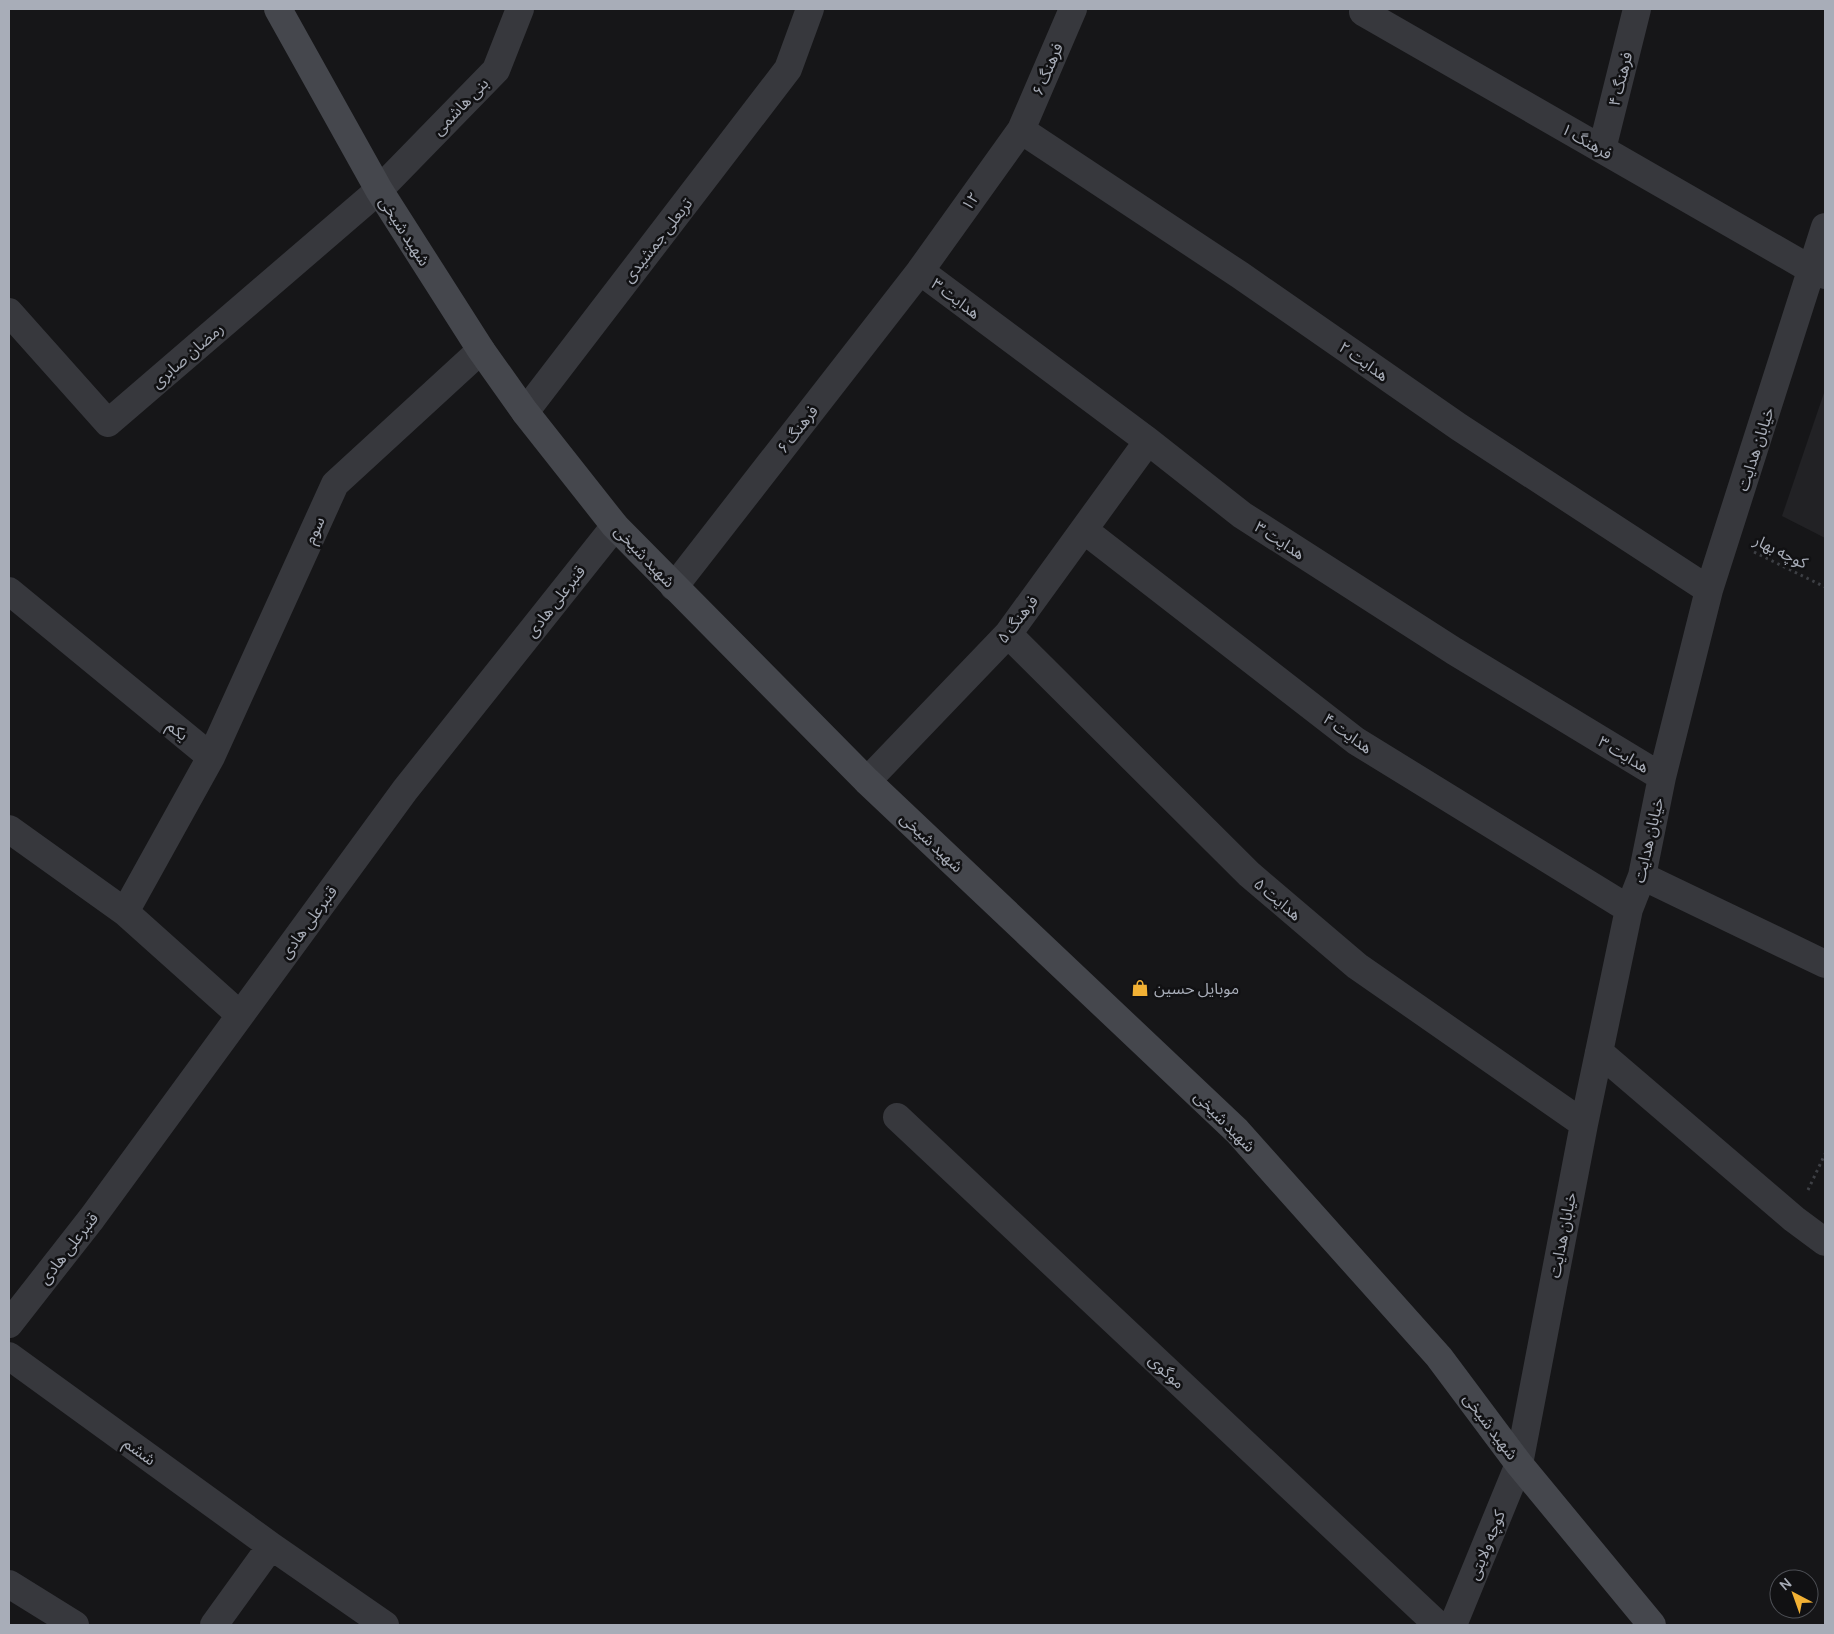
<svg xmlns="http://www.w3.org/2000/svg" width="1834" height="1634" font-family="Manrope,'Noto Sans Arabic',sans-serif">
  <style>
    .built { fill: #222225 }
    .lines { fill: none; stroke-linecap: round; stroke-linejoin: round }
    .path { stroke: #3d3f44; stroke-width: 3; stroke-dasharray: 2.5 4; stroke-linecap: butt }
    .street { stroke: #37383d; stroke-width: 28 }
    .secondary { stroke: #45474d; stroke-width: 28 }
    .labels { text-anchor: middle; stroke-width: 5; stroke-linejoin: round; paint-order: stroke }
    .street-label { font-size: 16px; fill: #a8adb8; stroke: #111113 }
    .poi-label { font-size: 16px; fill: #a8adb8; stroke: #111113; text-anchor: start }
  </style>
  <rect width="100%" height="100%" fill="#161618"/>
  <!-- built -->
  <path class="built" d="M1825,390V538L1782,516Z"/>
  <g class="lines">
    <!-- path -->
    <path class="path" d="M1754,552L1825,587
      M1808,1190L1825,1154"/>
    <!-- street -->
    <path class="street" d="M1364,9L1363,12L1812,270L1825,275
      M1021,130L1240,275L1459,427L1709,590
      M1602,149L1637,9
      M920,271L1148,441L1242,515L1454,651L1662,777
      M9,312L108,423L379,190L496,70L520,9
      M525,412L788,69L810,9
      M1084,530L1356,741L1629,909
      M674,587L920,271L1021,130L1073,9
      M9,591L211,757L125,912
      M1008,634L1249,874L1357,966L1584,1124
      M211,757L335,484L481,350
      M867,781L1008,634L1148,441
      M9,829L125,912L240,1015
      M1642,876L1825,964
      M1599,1052L1794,1219L1825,1242
      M897,1117L1438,1625
      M9,1324L92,1218L405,790L615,526
      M9,1356L271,1546L385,1625
      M9,1584L75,1625
      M214,1625L271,1546
      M1453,1625L1519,1464L1584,1124L1629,909L1642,876L1662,777L1709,590L1825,227"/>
    <!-- secondary -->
    <path class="secondary" d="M278,9L379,190L481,350L525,412L615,526L867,781L1237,1131L1439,1357L1519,1464L1652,1625"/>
  </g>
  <!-- icons -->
  <defs>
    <g id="shop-bare" transform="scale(1.35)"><path d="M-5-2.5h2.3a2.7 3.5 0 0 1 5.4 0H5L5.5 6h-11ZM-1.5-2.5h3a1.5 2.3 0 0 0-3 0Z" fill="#f2b134" stroke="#111113" stroke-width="2.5" paint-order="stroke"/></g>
  </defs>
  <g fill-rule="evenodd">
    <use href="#shop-bare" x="1140" y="988"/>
  </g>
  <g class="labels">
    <!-- street labels -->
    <g class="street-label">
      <text transform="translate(1047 69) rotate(-67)" y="6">فرهنگ ۶</text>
      <text transform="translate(1620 79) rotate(-76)" y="6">فرهنگ ۴</text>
      <text transform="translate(460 106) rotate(-46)" y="6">بنی هاشمی</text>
      <text transform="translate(1587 141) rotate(30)" y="6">فرهنگ ۱</text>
      <text transform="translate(970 201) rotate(-54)" y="6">۱۲</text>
      <text transform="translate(405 231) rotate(57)" y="6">شهید شیخی</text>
      <text transform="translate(657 240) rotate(-52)" y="6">تربعلی جمشیدی</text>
      <text transform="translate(956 298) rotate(37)" y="6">هدایت ۳</text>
      <text transform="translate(187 355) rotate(-41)" y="6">رمضان صابری</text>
      <text transform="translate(1364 361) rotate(35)" y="6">هدایت ۲</text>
      <text transform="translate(797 429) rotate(-52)" y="6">فرهنگ ۶</text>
      <text transform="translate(1755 449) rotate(-72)" y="6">خیابان هدایت</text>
      <text transform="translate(314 530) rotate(-66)" y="6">سوم</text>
      <text transform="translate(1280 540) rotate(33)" y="6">هدایت ۳</text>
      <text transform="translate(1781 551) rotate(26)" y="6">کوچه بهار</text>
      <text transform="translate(645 556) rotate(46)" y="6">شهید شیخی</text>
      <text transform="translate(555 601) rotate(-52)" y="6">قنبرعلی هادی</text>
      <text transform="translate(1017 619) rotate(-52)" y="6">فرهنگ ۵</text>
      <text transform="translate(178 730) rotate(39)" y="6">یکم</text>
      <text transform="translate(1348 733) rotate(36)" y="6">هدایت ۴</text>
      <text transform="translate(1624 754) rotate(31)" y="6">هدایت ۳</text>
      <text transform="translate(1648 840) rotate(-77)" y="6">خیابان هدایت</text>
      <text transform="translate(932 842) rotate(43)" y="6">شهید شیخی</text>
      <text transform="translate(1278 899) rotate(40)" y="6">هدایت ۵</text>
      <text transform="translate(308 922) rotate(-54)" y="6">قنبرعلی هادی</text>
      <text transform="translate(1225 1121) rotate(45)" y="6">شهید شیخی</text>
      <text transform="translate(1562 1235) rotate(-79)" y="6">خیابان هدایت</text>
      <text transform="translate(68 1248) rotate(-52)" y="6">قنبرعلی هادی</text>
      <text transform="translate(1167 1371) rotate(43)" y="6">موگوی</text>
      <text transform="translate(1491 1426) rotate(53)" y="6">شهید شیخی</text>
      <text transform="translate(140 1451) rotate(36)" y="6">ششم</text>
      <text transform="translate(1486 1545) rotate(-68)" y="6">کوچه ولایتی</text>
    </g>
    <!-- poi labels -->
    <g class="poi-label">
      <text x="1154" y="994">موبایل حسین</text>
    </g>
  </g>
  <!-- border -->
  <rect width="1834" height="1634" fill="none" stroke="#a8adb8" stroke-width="20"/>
  <!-- north arrow -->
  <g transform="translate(1794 1594) rotate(319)"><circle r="24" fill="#111113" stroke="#4d4f55"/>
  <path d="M0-4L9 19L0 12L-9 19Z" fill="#f2b134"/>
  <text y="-8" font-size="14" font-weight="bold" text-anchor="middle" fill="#a8adb8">N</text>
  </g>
</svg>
